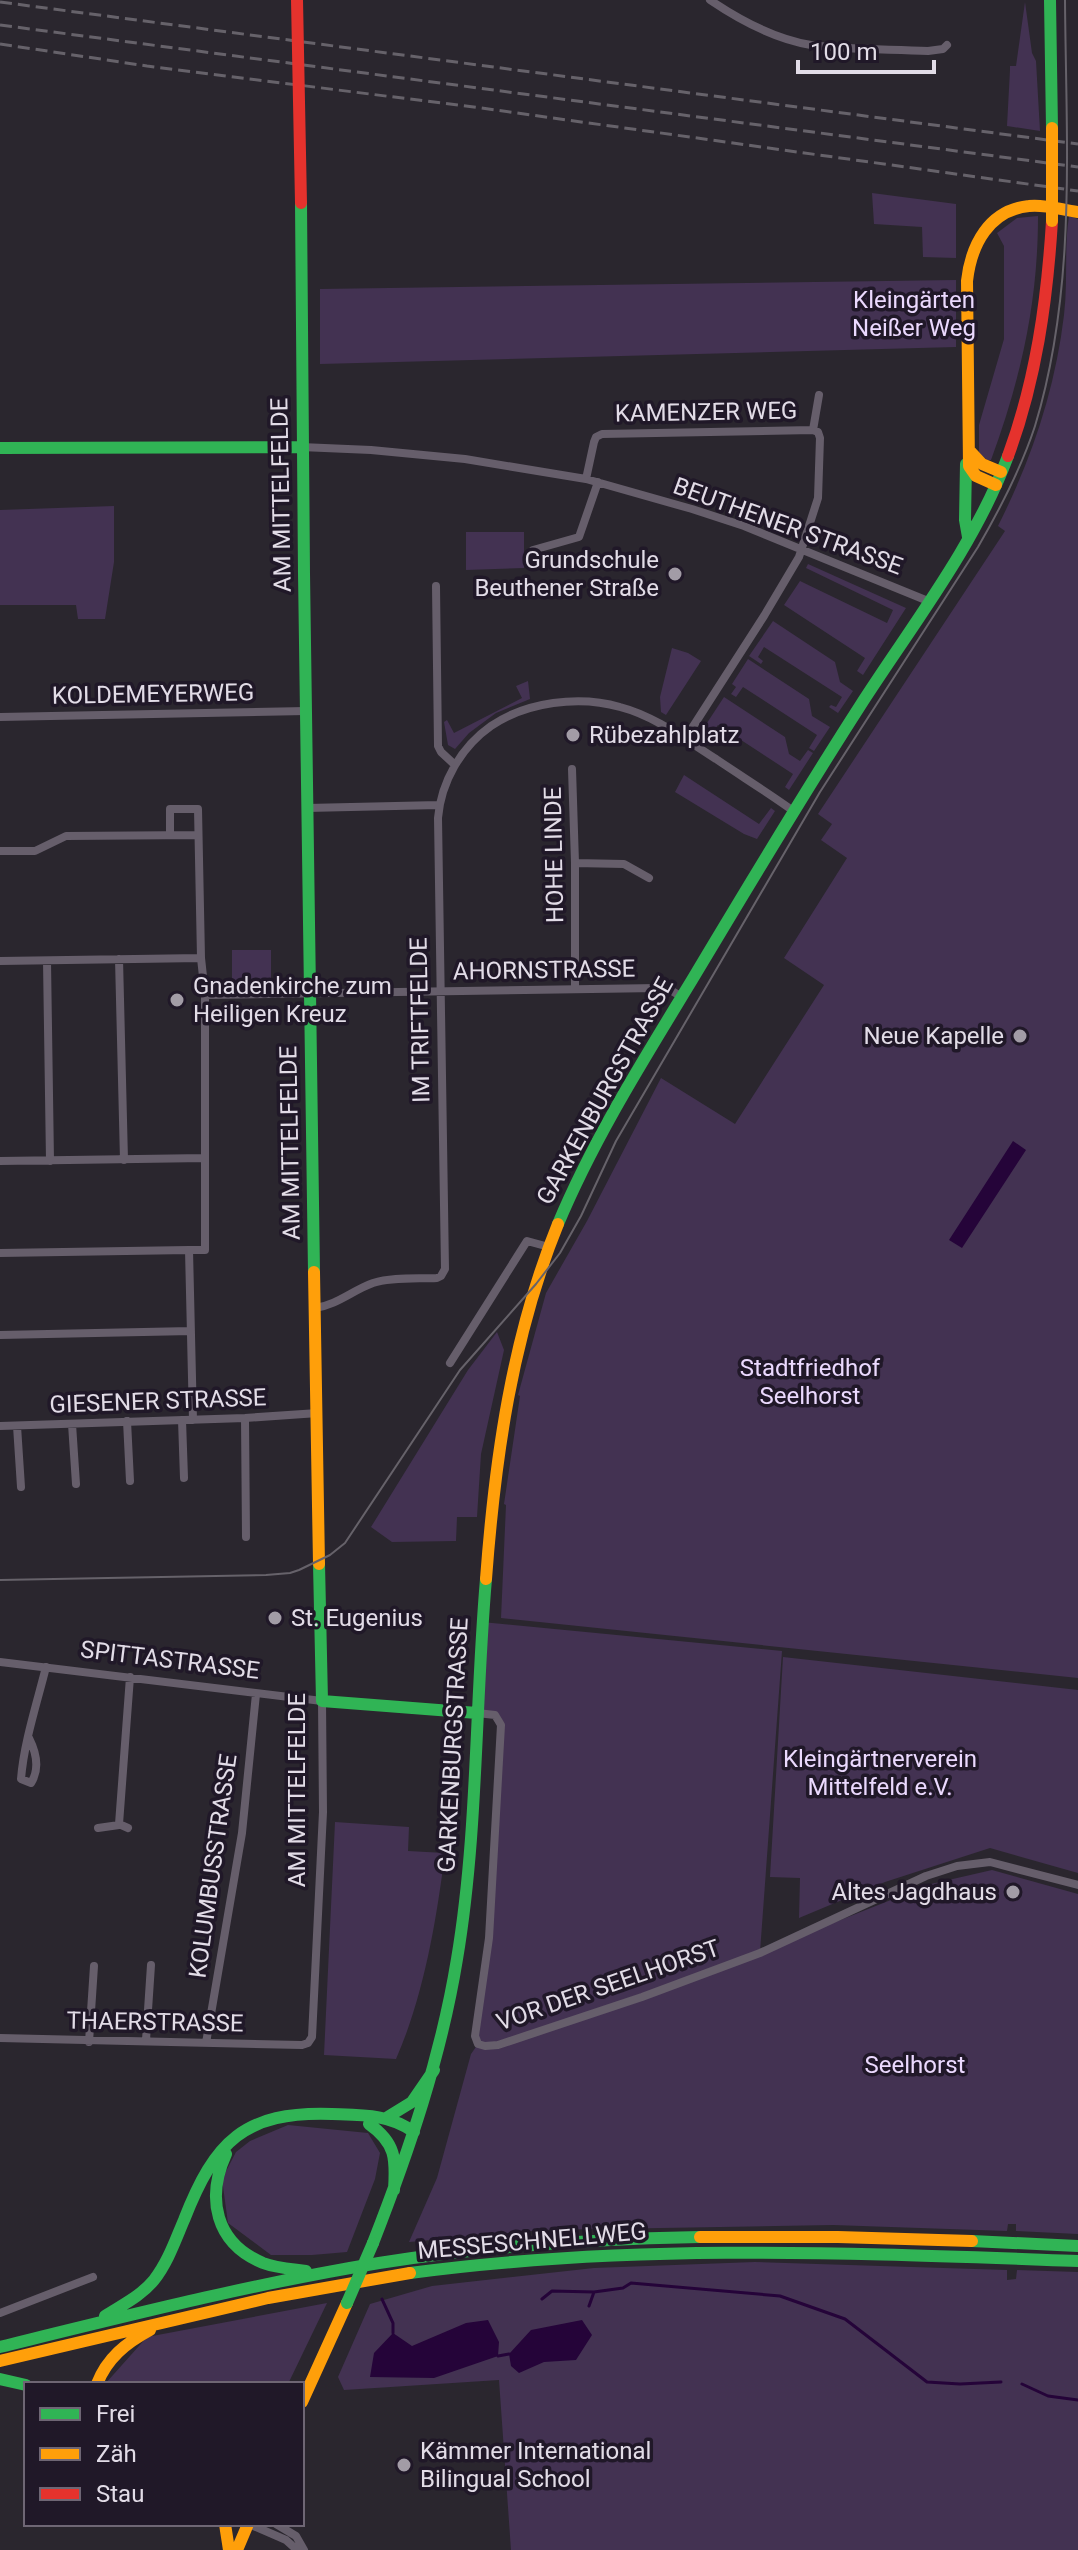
<svg xmlns="http://www.w3.org/2000/svg" width="1078" height="2550" font-family="Roboto,sans-serif">
  <style>
    .green { fill: #433252 }
    .water { fill: #250439 }
    .lines { fill: none; stroke-linecap: round; stroke-linejoin: round }
    .stream { stroke: #250439; stroke-width: 3 }
    .street { stroke: #665e6b; stroke-width: 8 }
    .fast { stroke: #30b455; stroke-width: 12 }
    .slow { stroke: #ff9f0a; stroke-width: 12 }
    .jam { stroke: #e5322d; stroke-width: 12 }
    .tram { stroke: #66626a; stroke-width: 2 }
    .rail { stroke: #66626a; stroke-width: 3; stroke-dasharray: 12 6; stroke-linecap: butt }
    .fast-bridge { stroke: #30b455; stroke-width: 12 }
    .slow-bridge { stroke: #ff9f0a; stroke-width: 12 }
    .jam-bridge { stroke: #e5322d; stroke-width: 12 }
    .poi-dot { fill: #a29ca6; stroke: #201828; stroke-width: 3 }
    .labels { text-anchor: middle; stroke-width: 7; stroke-linejoin: round; paint-order: stroke }
    .park-label { font-size: 24px; fill: #ebd9fe; stroke: #201828 }
    .street-label { font-size: 24px; fill: #e2dce7; stroke: #201828 }
    .poi-label { font-size: 24px; fill: #e2dce7; stroke: #201828; text-anchor: start }
  </style>
  <rect width="100%" height="100%" fill="#2a262e"/>
  <!-- green -->
  <path class="green" d="M1025,2L1032,53L1036,61L1040,131L1007,126L1010,70V66H1016Z
    M872,193L956,204V258L923,257L922,227L874,224Z
    M1038,216C1038,303 1021,378 991,460H987L979,453V425L1004,339V246L997,233L1017,218Z
    M1069,216L1078,219V1678L501,1618L506,1505L504,1504L520,1396L518,1395L546,1293L587,1221L661,1078L735,1124L824,985L784,958L847,858L821,840L832,824L818,814L1005,531L998,526C1032,458 1055,390 1064,315C1068,282 1064,248 1069,216Z
    M956,280V347L320,364V289Z
    M114,506V562L105,619H78L76,605H0V510Z
    M466,532H524V568L466,570Z
    M808,564L906,608L863,675L857,671L865,658L784,605L800,581L887,623L893,610L806,568Z
    M773,621L835,662L840,682L853,691L838,713L829,707L831,705L836,707L842,697L764,647L758,657L763,661L761,664L749,656Z
    M672,648L688,653L701,661L666,715L661,712L660,697Z
    M748,659L809,699L812,716L830,727L814,751L809,748L817,735L743,687L736,697L731,694L736,687L732,684Z
    M528,681L530,699L496,713L469,733L455,749L448,745L444,722L447,720L454,733L522,698L516,686Z
    M724,697L785,737L789,754L800,761L808,750L813,753L789,790L785,787L793,774L718,725L711,734L718,739L713,746L702,739L707,732L703,729Z
    M684,775L759,824L771,808L775,811L757,839L744,834L675,792Z
    M232,950H271V985H232Z
    M497,1332L504,1350L481,1454L477,1517H457L456,1541L392,1542L371,1527L468,1370Z
    M482,1622L782,1651L760,1952L931,1884L992,1870L1078,1894V2234L1016,2231V2224H1008L1007,2231L833,2225L543,2230L409,2242L437,2178L471,2054L478,2044L489,1938L500,1719L477,1713Z
    M783,1657L1078,1690V1873L990,1848L885,1882L799,1918L800,1878L770,1877Z
    M335,1822L409,1827L408,1851L445,1853C436,1923 424,1995 396,2059L324,2055Z
    M288,2125L368,2133L380,2153L375,2179L347,2252L312,2255H271L228,2223L222,2179L236,2152L250,2141Z
    M755,2262L1007,2270V2280L1016,2279L1017,2270L1078,2272V2550H511L499,2380L344,2390L338,2377L370,2304L432,2286L594,2268Z
    M327,2303L288,2384H105L147,2337Z"/>
  <!-- water -->
  <path class="water" d="M1013,1141L1026,1150L962,1248L949,1240Z
    M488,2320L499,2342L498,2356L434,2378L370,2377L374,2353L393,2333L412,2346L466,2323Z
    M582,2320L592,2335L576,2360L544,2362L519,2373L511,2366L509,2354L531,2330Z"/>
  <g class="lines">
    <!-- stream -->
    <path class="stream" d="M382,2299L393,2323V2333
      M542,2299L552,2291L594,2292
      M589,2306L594,2292L623,2288L631,2283L780,2296L845,2319L927,2382L960,2384L1001,2382
      M498,2356L509,2354
      M1022,2384L1048,2396L1078,2400"/>
    <!-- street -->
    <path class="street" d="M710,0C741,21 774,39 811,45C849,50 890,49 928,51L943,49L947,45
      M301,447L371,450L465,459L586,479L692,509L744,526L928,601
      M586,479L594,442L596,437L602,434L813,430
      M533,550L579,537L598,482
      M436,586L438,746L441,752L455,765
      M0,717L306,711
      M685,739L764,616L799,557L818,498L820,438L818,432L813,430L819,395
      M572,769L575,863V989
      M307,808L439,805
      M170,835V809H198L201,958L205,995V1250H189L193,1420
      M0,851H35L66,836L198,835
      M575,863L624,864L649,878
      M119,959L124,1160
      M0,961L201,958
      M47,961L50,1161
      M205,995L658,988L672,991L682,997
      M0,1161L205,1158
      M0,1253L189,1250
      M315,1308C337,1305 353,1290 373,1283C393,1277 416,1279 437,1278L441,1276L445,1269L438,818C441,782 461,747 491,726C526,702 579,695 620,707C655,716 686,740 716,759C741,776 767,792 792,810
      M0,1335L191,1331
      M450,1363L527,1241L549,1247
      M245,1418L246,1537
      M182,1420L184,1478
      M127,1421L130,1481
      M72,1424L76,1484
      M0,1426L245,1418L318,1413
      M17,1426L21,1487
      M0,1662L322,1701L323,1812L312,2037L308,2043L302,2045L0,2038
      M477,1713L495,1715L501,1725L489,1938L475,2036L478,2044L485,2046L498,2045L642,1997L760,1953L926,1876L957,1866L990,1862L1078,1885
      M29,1738C36,1752 40,1769 31,1783L21,1779C24,1742 37,1703 46,1667
      M98,1828L119,1825
      M128,1828L119,1824L130,1677
      M146,2040L151,1965
      M89,2042L94,1966
      M206,2043L242,1833L256,1694
      M0,2313L93,2277
      M249,2524L286,2540L297,2550
      M276,2524L296,2536L304,2550"/>
    <!-- fast -->
    <path class="fast" d="M1050,0L1052,128
      M301,203L304,573L314,1272
      M0,448L301,447
      M966,464L965,520L968,537
      M558,1224C594,1138 644,1059 692,980C747,888 802,796 860,706C912,625 974,547 1008,456
      M319,1564L322,1701L477,1713
      M386,2118L412,2102L434,2070
      M369,2124C396,2143 396,2159 394,2190
      M226,2154C206,2198 215,2243 263,2263C276,2268 292,2269 306,2271
      M972,2241L1078,2246
      M373,2243C409,2151 441,2057 457,1959C478,1834 475,1705 486,1579
      M410,2273C635,2243 852,2253 1078,2261
      M105,2316C122,2305 141,2296 154,2280C168,2262 175,2241 184,2220C215,2141 244,2111 332,2114C361,2115 390,2114 414,2132
      M0,2347C126,2316 252,2284 379,2263C485,2246 593,2239 700,2237
      M0,2379L26,2385"/>
    <!-- slow -->
    <path class="slow" d="M969,450L982,464L1001,472
      M996,485L976,476L969,466L967,281C971,245 989,210 1029,206C1045,204 1062,210 1078,212
      M314,1272L319,1564
      M486,1579C495,1458 512,1337 558,1224
      M700,2237H838L972,2241
      M0,2361L268,2298L410,2273
      M97,2384C107,2358 126,2343 150,2330
      M302,2402L347,2303
      M225,2524L229,2550
      M237,2550L248,2524"/>
    <!-- jam -->
    <path class="jam" d="M1008,456C1036,380 1047,302 1052,221"/>
    <!-- tram -->
    <path class="tram" d="M0,1580L266,1575L290,1573L299,1570L330,1555L345,1543L460,1370L536,1284L560,1253L581,1216L616,1141L820,792L978,547C1000,509 1021,469 1035,426C1077,288 1066,142 1065,0"/>
    <!-- rail -->
    <path class="rail" d="M0,2L1078,144
      M0,25L1078,167
      M0,44L147,66L481,108L1078,191"/>
    <!-- fast-bridge -->
    <path class="fast-bridge" d="M347,2303L373,2243"/>
    <!-- slow-bridge -->
    <path class="slow-bridge" d="M1052,128V221"/>
    <!-- jam-bridge -->
    <path class="jam-bridge" d="M297,0L301,203"/>
  </g>
  <!-- markers -->
  <g class="poi-dot">
    <circle cx="675" cy="574" r="8"/>
    <circle cx="573" cy="735" r="8"/>
    <circle cx="177" cy="1000" r="8"/>
    <circle cx="1020" cy="1036" r="8"/>
    <circle cx="275" cy="1618" r="8"/>
    <circle cx="1013" cy="1892" r="8"/>
    <circle cx="404" cy="2465" r="8"/>
  </g>
  <g class="labels">
    <!-- park labels -->
    <g class="park-label">
      <text x="914" y="308">Kleingärten<tspan x="914" dy="28">Neißer Weg</tspan></text>
      <text x="810" y="1376">Stadtfriedhof<tspan x="810" dy="28">Seelhorst</tspan></text>
      <text x="880" y="1767">Kleingärtnerverein<tspan x="880" dy="28">Mittelfeld e.V.</tspan></text>
      <text x="915" y="2073">Seelhorst</text>
    </g>
    <!-- street labels -->
    <g class="street-label">
      <text transform="translate(706 412) rotate(-1)" y="8">KAMENZER WEG</text>
      <text transform="translate(281 495) rotate(-91)" y="8">AM MITTELFELDE</text>
      <text transform="translate(788 526) rotate(20)" y="8">BEUTHENER STRASSE</text>
      <text transform="translate(153 694) rotate(-1)" y="8">KOLDEMEYERWEG</text>
      <text transform="translate(554 855) rotate(-91)" y="8">HOHE LINDE</text>
      <text transform="translate(544 970) rotate(-1)" y="8">AHORNSTRASSE</text>
      <text transform="translate(420 1020) rotate(-91)" y="8">IM TRIFTFELDE</text>
      <text transform="translate(605 1091) rotate(-61)" y="8">GARKENBURGSTRASSE</text>
      <text transform="translate(290 1143) rotate(-91)" y="8">AM MITTELFELDE</text>
      <text transform="translate(158 1401) rotate(-2)" y="8">GIESENER STRASSE</text>
      <text transform="translate(170 1660) rotate(7)" y="8">SPITTASTRASSE</text>
      <text transform="translate(453 1745) rotate(-87)" y="8">GARKENBURGSTRASSE</text>
      <text transform="translate(297 1790) rotate(-90)" y="8">AM MITTELFELDE</text>
      <text transform="translate(213 1866) rotate(-82)" y="8">KOLUMBUSSTRASSE</text>
      <text transform="translate(608 1985) rotate(-19)" y="8">VOR DER SEELHORST</text>
      <text transform="translate(155 2022) rotate(1)" y="8">THAERSTRASSE</text>
      <text transform="translate(532 2241) rotate(-5)" y="8">MESSESCHNELLWEG</text>
    </g>
    <!-- poi labels -->
    <g class="poi-label">
      <text x="659" y="568" text-anchor="end">Grundschule<tspan x="659" dy="28">Beuthener Straße</tspan></text>
      <text x="589" y="743">Rübezahlplatz</text>
      <text x="193" y="994">Gnadenkirche zum<tspan x="193" dy="28">Heiligen Kreuz</tspan></text>
      <text x="1004" y="1044" text-anchor="end">Neue Kapelle</text>
      <text x="291" y="1626">St. Eugenius</text>
      <text x="997" y="1900" text-anchor="end">Altes Jagdhaus</text>
      <text x="420" y="2459">Kämmer International<tspan x="420" dy="28">Bilingual School</tspan></text>
    </g>
  </g>
  <!-- legend -->
  <rect x="24" y="2382" width="280" height="144" fill="#201828" stroke="#6e6674" stroke-width="2"/>
  <rect x="40" y="2408" width="40" height="12" fill="#30b455" stroke="#6e6674" stroke-width="2"/>
  <text x="96" y="2422" font-size="24" fill="#e2dce7">Frei</text>
  <rect x="40" y="2448" width="40" height="12" fill="#ff9f0a" stroke="#6e6674" stroke-width="2"/>
  <text x="96" y="2462" font-size="24" fill="#e2dce7">Zäh</text>
  <rect x="40" y="2488" width="40" height="12" fill="#e5322d" stroke="#6e6674" stroke-width="2"/>
  <text x="96" y="2502" font-size="24" fill="#e2dce7">Stau</text>
  <!-- scale -->
  <path d="M798 60v12h136v-12" fill="none" stroke="#e2dce7" stroke-width="4"/>
  <text x="810" y="60" font-size="24" fill="#e2dce7" stroke="#201828" stroke-width="6" paint-order="stroke">100 m</text>
</svg>
